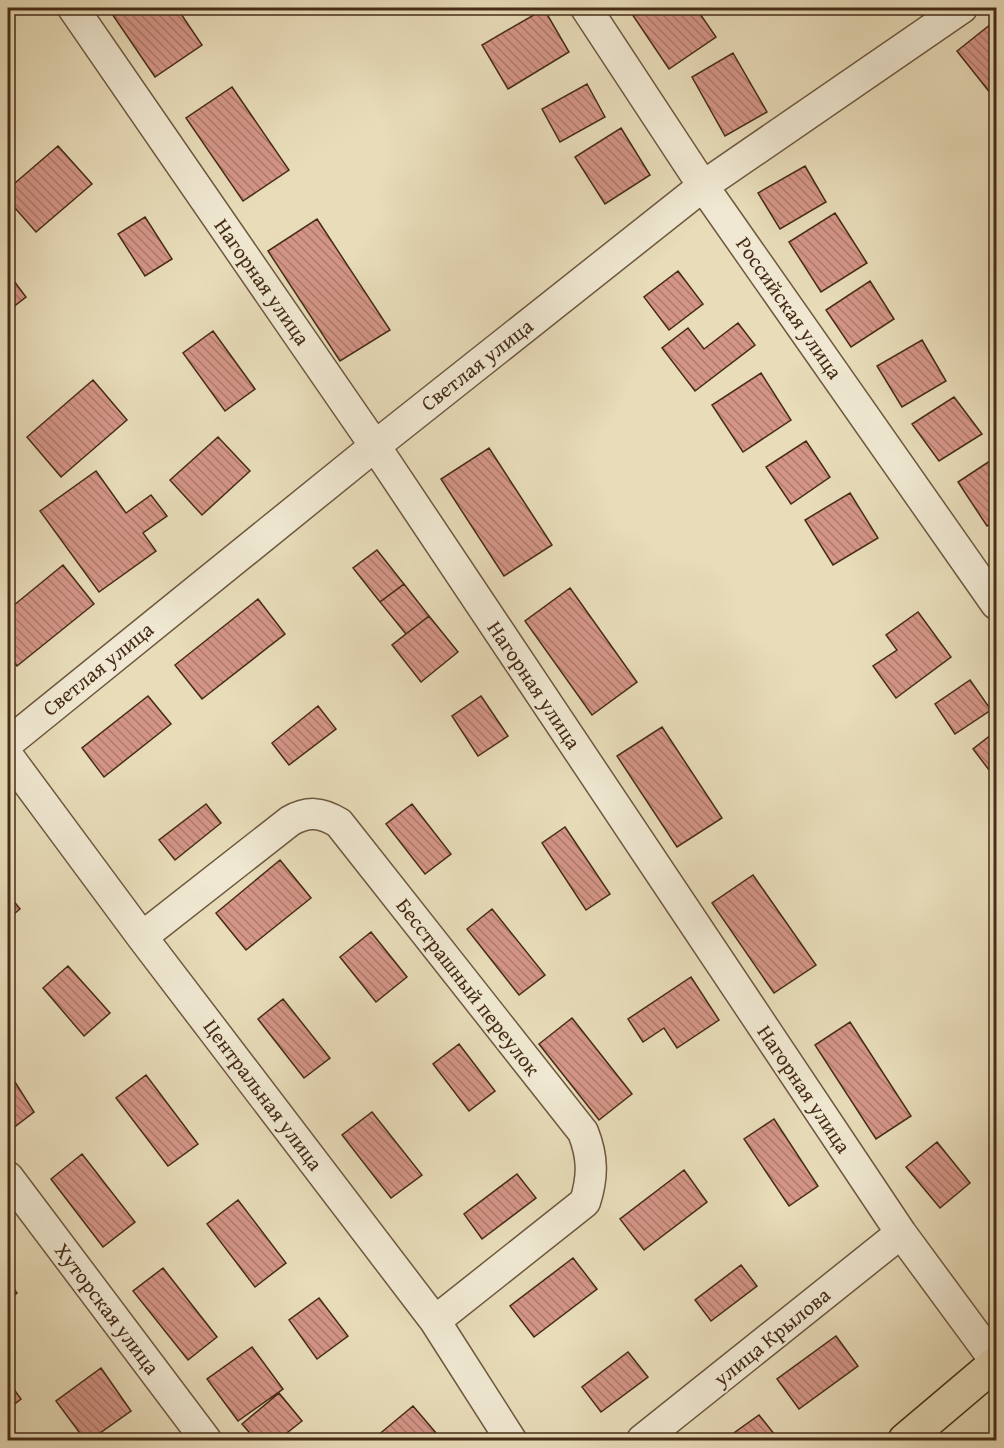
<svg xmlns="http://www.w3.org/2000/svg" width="1004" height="1448" font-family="'Gentium Book Plus',serif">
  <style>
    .building { fill: url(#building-back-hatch); stroke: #462c16; stroke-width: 1.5 }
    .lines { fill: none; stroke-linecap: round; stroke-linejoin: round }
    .minor-casing { stroke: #6e583f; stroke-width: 33 }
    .major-casing { stroke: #462c16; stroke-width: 36 }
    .minor { stroke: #f0e8d2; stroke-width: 30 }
    .major { stroke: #e8dcb9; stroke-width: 33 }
    .labels { text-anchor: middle; stroke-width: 4.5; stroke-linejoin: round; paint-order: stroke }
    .street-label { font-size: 21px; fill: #462c16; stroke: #f0e8d2 }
  </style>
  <defs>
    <pattern id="building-back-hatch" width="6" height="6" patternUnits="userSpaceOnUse" patternTransform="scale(1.5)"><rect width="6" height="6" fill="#d49587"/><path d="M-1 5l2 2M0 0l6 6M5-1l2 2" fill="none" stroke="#ae7a6d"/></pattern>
  </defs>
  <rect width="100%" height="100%" fill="#e8dcb9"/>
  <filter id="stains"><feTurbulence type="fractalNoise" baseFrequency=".00333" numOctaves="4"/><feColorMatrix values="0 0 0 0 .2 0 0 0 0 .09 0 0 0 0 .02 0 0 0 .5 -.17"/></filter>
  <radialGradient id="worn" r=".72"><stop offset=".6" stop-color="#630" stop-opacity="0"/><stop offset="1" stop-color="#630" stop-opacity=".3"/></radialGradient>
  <!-- building -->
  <path class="building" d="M108,8H177L202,45L155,77Z
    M636,8H696L716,37L669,69L630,11Z
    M544,9L569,52L508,89L482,45Z
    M996,20V90L991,94L957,51Z
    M733,53L767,112L725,136L692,77Z
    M587,84L605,117L560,142L542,109Z
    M232,87L289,170L243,201L186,118Z
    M621,128L650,175L605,204L575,157Z
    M58,146L92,184L36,232L8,200V189Z
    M805,166L826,202L780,229L758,193Z
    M835,213L867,263L821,292L789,242Z
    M145,217L172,259L145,276L118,234Z
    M317,219L390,330L340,361L268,251Z
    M678,271L703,304L669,330L644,297Z
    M8,273L26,297L8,311Z
    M870,281L894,319L851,347L826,310Z
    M738,323L755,345L695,391L662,348L688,328L704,349Z
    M213,331L255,389L225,411L183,353Z
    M922,340L946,381L902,407L877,366Z
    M761,373L791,420L743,452L712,405Z
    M93,380L127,420L61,477L27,437Z
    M954,397L982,434L939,461L912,424Z
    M218,437L250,471L202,515L170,480Z
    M806,441L830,477L791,504L766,467Z
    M489,448L552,545L504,576L441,479Z
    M996,457V520L987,526L958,482Z
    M96,471L126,513L151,495L167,516L143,533L156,551L99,592L40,511Z
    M850,493L878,538L833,565L805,520Z
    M377,550L404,584L380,602L353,568Z
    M63,565L94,604L17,666L8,654V610Z
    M404,584L429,616L406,634L380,602Z
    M570,588L637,682L592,715L525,621Z
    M258,599L285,634L202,699L175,665Z
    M918,612L951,657L896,698L873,666L897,650L886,635Z
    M429,616L458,652L421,682L392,645Z
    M970,680L991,710L955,734L935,704Z
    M148,696L171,724L104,777L82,748Z
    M481,696L508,736L478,756L452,716Z
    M318,706L336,729L289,765L272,743Z
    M662,727L722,818L677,847L617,756Z
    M996,731V779L973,749Z
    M206,804L221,823L175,860L159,840Z
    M412,804L451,854L425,874L386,824Z
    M565,827L610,894L586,910L542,843Z
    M280,860L311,898L246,950L216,913Z
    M753,875L816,965L774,993L712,903Z
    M8,894L20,909L8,919Z
    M492,909L545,975L519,995L467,929Z
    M371,932L407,977L376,1002L340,957Z
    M68,966L110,1013L84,1036L43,988Z
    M691,977L719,1020L677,1048L664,1028L643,1042L628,1019Z
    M283,999L330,1058L304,1078L258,1019Z
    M572,1018L632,1094L599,1120L539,1044Z
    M850,1022L911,1116L876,1139L815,1045Z
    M459,1044L495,1091L469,1111L433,1064Z
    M8,1071L34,1112L8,1132Z
    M146,1075L198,1144L168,1166L116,1098Z
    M372,1112L422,1175L391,1198L342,1135Z
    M774,1119L818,1186L789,1206L744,1139Z
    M937,1142L970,1183L940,1208L906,1167Z
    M82,1154L135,1222L103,1247L51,1179Z
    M684,1170L707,1202L644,1250L620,1219Z
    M517,1174L536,1198L482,1239L464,1214Z
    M238,1200L286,1263L255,1287L207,1224Z
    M573,1258L597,1289L534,1337L510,1306Z
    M741,1265L757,1286L711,1321L695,1300Z
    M163,1268L217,1337L188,1360L133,1291Z
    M8,1281L17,1293L8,1300Z
    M319,1298L348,1336L317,1359L289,1320Z
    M836,1336L858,1366L799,1409L777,1379Z
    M252,1347L283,1389L238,1421L207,1379Z
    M628,1352L648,1377L601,1412L582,1387Z
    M101,1368L131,1411L90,1440H85L56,1401Z
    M8,1381L21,1399L8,1409Z
    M279,1393L302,1421L278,1440H256L242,1424Z
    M413,1406L436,1433L427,1440H380L377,1436Z
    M759,1415L779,1440H724Z
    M10,1426L20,1440H8V1428Z"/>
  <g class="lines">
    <!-- minor casing -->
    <g class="minor-casing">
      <path id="minor" d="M73,8L375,446L901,1233L996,1362
        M586,8L703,186L996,604
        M8,743L375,446L703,186L962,8
        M8,756L142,937L435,1321L511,1440
        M142,937L290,821C308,811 321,812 339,823L583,1132C593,1157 593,1177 585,1202L435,1321
        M8,1177L206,1440
        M642,1440L901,1233"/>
    </g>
    <!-- major casing -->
    <g class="major-casing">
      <path id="major" d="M905,1440L996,1363"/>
    </g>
    <!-- minor -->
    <use href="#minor" class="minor"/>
    <!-- major -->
    <use href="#major" class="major"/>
  </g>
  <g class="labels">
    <!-- street labels -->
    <g class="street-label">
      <text transform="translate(262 282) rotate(55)" y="7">Нагорная улица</text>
      <text transform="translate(789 308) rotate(55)" y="7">Российская улица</text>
      <text transform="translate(477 365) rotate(-38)" y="7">Светлая улица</text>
      <text transform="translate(98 669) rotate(-39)" y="7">Светлая улица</text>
      <text transform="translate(534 685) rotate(56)" y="7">Нагорная улица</text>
      <text transform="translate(468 987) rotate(52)" y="7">Бесстрашный переулок</text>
      <text transform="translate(804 1089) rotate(56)" y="7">Нагорная улица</text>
      <text transform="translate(263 1095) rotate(53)" y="7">Центральная улица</text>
      <text transform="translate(107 1309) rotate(53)" y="7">Хуторская улица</text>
      <text transform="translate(772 1337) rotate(-39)" y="7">улица Крылова</text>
    </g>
  </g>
  <!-- margin -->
  <rect width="1004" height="1448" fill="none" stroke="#e8dcb9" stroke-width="30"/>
  <rect x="9" y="9" width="986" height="1430" fill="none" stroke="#462c16" stroke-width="3"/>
  <rect x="15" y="15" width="974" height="1418" fill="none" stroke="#462c16" stroke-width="1.5"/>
  <rect width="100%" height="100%" filter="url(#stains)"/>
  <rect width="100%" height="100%" fill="url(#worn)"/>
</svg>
